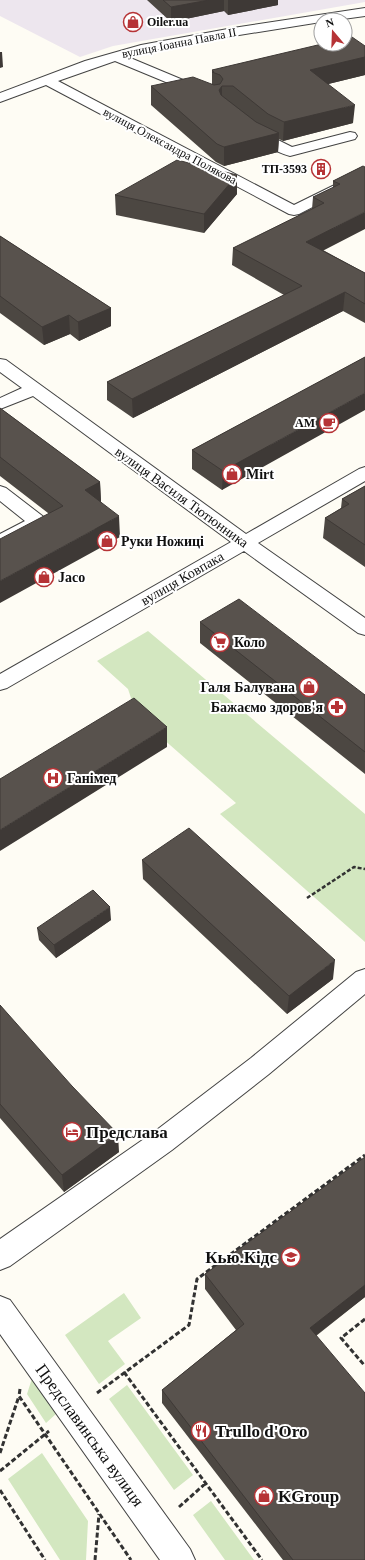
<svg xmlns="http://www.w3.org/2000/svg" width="365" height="1560" font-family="'Times New Roman',serif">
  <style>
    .industrial { fill: #ede6ee }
    .green { fill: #d3e7c0 }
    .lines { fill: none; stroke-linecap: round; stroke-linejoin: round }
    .minor-casing { stroke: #434343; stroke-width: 2 }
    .path-far1 { stroke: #323232; stroke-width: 2.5; stroke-dasharray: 4 2; stroke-linecap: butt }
    .path { stroke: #323232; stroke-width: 3; stroke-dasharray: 5 2.5; stroke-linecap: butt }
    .minor { fill: #fff; fill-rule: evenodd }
    .wall { fill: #4c4742 }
    .shaded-wall { fill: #3e3936 }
    .building { fill: #58524d; stroke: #3e3936 }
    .labels { text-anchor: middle; stroke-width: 4; stroke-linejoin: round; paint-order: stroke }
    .far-poi-label { font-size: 12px; font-weight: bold; fill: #101010; stroke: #fff; text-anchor: end }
    .far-street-label { font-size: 12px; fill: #101010; stroke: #fff }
    .poi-label { font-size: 14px; font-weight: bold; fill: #101010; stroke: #fff; text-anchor: start }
    .street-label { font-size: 14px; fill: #101010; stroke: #fff }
    .near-poi-label { font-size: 17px; font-weight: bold; fill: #101010; stroke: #fff; text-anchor: start }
    .near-street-label { font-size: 17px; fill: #101010; stroke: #fff }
  </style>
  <rect width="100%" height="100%" fill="#fefcf4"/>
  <!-- industrial -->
  <path class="industrial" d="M0,0H365V2L113,46L80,57L0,16Z"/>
  <!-- green -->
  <path class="green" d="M148,631L365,814V942L220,814L236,803L137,716L128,689L97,661Z
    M124,1293L141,1318L108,1341L125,1364L99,1384L65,1335Z
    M37,1363L67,1404L46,1423L27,1394Z
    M127,1385L193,1475L174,1490L109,1399Z
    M42,1453L88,1521L86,1560H60L8,1479Z
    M211,1501L254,1560H225L193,1515Z"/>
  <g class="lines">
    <!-- minor casing -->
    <g class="minor-casing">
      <path id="minor" d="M365,8V16L336,20H321V22L233,36L143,52L128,57L207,90L209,93L207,96L202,97L115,61L58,81L294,205L365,170V180L299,214L294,215L289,214L46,85L0,102V93L85,61L141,45L233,28Z
        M253,127L258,128L266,134L292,147L350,132L355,133L357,136L355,139L290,156C279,153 253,141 246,131L248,128Z
        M0,359L6,360L246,534L359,469L365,467V481L258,543L365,618V635L358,633L244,551L7,688L0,690V674L231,542L33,396L0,409V398L22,388L0,372Z
        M0,486L6,488L45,518L47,522L45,526L7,546L0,548V534L25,521L0,501Z
        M365,969V994L269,1074L172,1150L10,1266L0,1270V1239L154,1132L251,1058L356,972Z
        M0,1296L10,1300L190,1549L195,1560H160L0,1334Z"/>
    </g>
    <!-- path-far1 -->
    <path class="path-far1" d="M307,898L354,867L365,869"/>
    <!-- path -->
    <path class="path" d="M365,1319L341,1338L365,1366
      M124,1372L262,1560
      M20,1389L19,1396L131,1560
      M97,1393L189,1325L197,1279L365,1155
      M0,1453L19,1396
      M0,1471L49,1431
      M0,1490L45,1560
      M179,1507L206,1483
      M95,1560L99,1514"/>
    <!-- minor -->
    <use href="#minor" class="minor"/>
  </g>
  <!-- wall -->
  <path class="wall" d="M147,0H278V5L228,15L224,11L171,22Z
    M365,46V75L328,84L353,123L283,141L279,139L278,152L224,166L216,162L151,105V86L212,84V70Z
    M363,166L323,250L365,273V323L343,311L133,418L107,400V382L284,295L232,265L233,248L312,209L313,197L333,188V181Z
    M237,175V194L204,233L116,215L115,195Z
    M0,236L111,308V326L79,341L70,334L44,345L0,313Z
    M365,357L222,490L192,469V450Z
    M0,408L100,482L101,502L120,537L48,513L0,476Z
    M365,486V567L323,538L325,518L341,508L342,499Z
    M200,622L365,695V774L200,643Z
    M142,860L333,979L287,1014L143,879Z
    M111,920L56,958L39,940L37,928Z
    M0,1005L119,1152L64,1192L0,1118Z
    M365,1157V1297L316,1336L365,1560H283L162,1403V1390L236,1330L205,1289V1274Z"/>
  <!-- shaded-wall -->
  <path class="shaded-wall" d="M209,0H224V11L171,22V7Z
    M228,0H278V5L228,15Z
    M0,52H2L3,67L0,68Z
    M365,57V75L308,89L310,70Z
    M222,86V105L219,90Z
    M355,105L353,123L283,141L284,122Z
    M279,133L278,152L224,166V147Z
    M237,175V194L204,233V214Z
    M365,212V229L305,260L306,242Z
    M345,292L343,311L133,418L132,399Z
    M111,308V326L79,341L78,322Z
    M69,315L70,334L44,345L42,327Z
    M365,393V410L222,490L223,471Z
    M100,482L101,503L85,490Z
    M119,516L120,537L0,603V581Z
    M167,727V747L0,851V830Z
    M110,907L111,920L56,958L54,945Z
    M335,960L333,979L287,1014L289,996Z
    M118,1134L119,1152L64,1192L62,1175Z
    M365,1285V1297L307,1342L310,1328Z"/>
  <!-- building -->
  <path class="building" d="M163,0H209L171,7Z
    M352,37L365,46V57L310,70L355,105L284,122L268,114L233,86H222L219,90L221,95L256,122L279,133L224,147L217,144L151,86L193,77L214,85L220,84L223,79L220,75L212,72H214L212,70L322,44H345V39Z
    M177,160L237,175L204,214L115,195Z
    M363,166L365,167V212L306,242L365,273V304L345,292L132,399L107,382L302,286L233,248L324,203L313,197L340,184L333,181Z
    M0,236L111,308L78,322L69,315L42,327L0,296Z
    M365,357V393L223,471L192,450Z
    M0,408L100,482L85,490L119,516L0,581V539L63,506L0,457Z
    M365,486V545L325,518L349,504L342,499Z
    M239,599L365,695V752L200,622Z
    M134,698L167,727L0,830V779Z
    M189,828L335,960L289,996L142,860Z
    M93,890L110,907L54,945L37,928Z
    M0,1005L72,1086L118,1134L62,1175L0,1104Z
    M365,1157V1285L310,1328L365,1393V1560H293L162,1390L244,1324L205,1274Z"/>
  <!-- icons -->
  <defs>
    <g id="shop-ring" transform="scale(1)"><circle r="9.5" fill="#fff" stroke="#b63336" stroke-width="1.5"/><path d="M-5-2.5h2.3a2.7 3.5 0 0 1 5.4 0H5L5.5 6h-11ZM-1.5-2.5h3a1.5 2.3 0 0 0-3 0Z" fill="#b63336"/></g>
    <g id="building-ring" transform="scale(1)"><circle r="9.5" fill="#fff" stroke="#b63336" stroke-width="1.5"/><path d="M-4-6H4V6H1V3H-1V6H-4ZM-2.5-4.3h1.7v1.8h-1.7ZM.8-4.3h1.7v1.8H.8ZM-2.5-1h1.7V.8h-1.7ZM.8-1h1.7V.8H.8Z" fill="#b63336"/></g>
    <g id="cafe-ring" transform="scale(1)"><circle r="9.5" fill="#fff" stroke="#b63336" stroke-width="1.5"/><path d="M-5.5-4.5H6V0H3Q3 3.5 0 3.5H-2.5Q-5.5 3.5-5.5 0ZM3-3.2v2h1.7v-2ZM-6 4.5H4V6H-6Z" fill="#b63336"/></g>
    <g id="supermarket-ring" transform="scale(1)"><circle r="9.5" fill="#fff" stroke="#b63336" stroke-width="1.5"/><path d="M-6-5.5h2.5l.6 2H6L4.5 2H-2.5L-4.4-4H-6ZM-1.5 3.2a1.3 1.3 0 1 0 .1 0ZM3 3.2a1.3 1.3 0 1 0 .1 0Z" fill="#b63336"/></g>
    <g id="pharmacy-ring" transform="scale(1)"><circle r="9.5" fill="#fff" stroke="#b63336" stroke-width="1.5"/><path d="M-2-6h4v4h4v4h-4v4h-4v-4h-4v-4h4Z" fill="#b63336"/></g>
    <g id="hospital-ring" transform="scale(1)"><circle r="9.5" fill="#fff" stroke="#b63336" stroke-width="1.5"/><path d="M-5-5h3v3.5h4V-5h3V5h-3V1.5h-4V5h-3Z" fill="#b63336"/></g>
    <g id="hotel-ring" transform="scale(1)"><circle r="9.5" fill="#fff" stroke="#b63336" stroke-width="1.5"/><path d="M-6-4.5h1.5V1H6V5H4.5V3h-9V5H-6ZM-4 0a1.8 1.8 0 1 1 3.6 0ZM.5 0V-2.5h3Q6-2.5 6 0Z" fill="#b63336"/></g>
    <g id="school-ring" transform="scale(1)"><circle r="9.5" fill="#fff" stroke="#b63336" stroke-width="1.5"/><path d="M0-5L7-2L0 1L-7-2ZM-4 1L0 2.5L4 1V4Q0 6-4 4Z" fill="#b63336"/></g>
    <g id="restaurant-ring" transform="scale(1)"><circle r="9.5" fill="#fff" stroke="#b63336" stroke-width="1.5"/><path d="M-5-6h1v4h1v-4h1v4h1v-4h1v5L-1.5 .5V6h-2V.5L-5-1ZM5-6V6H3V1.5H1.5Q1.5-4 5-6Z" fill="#b63336"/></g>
  </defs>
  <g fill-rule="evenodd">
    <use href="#shop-ring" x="133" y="22"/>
    <use href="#building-ring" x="321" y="169"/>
    <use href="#cafe-ring" x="329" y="423"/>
    <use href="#shop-ring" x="232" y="474"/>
    <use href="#shop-ring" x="107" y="541"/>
    <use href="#shop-ring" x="44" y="577"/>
    <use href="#supermarket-ring" x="220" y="642"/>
    <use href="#shop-ring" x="309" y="687"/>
    <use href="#pharmacy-ring" x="337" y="707"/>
    <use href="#hospital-ring" x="53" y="778"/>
    <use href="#hotel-ring" x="72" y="1132"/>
    <use href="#school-ring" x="291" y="1257"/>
    <use href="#restaurant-ring" x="201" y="1431"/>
    <use href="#shop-ring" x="264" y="1496"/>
  </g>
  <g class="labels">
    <!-- far-poi labels -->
    <g class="far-poi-label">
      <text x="147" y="26" text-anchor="start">Oiler.ua</text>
      <text x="307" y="173">ТП-3593</text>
      <text x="315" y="427">AM</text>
    </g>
    <!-- far-street labels -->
    <g class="far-street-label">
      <text transform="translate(179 43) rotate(-11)" y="4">вулиця Іоанна Павла II</text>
      <text transform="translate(170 146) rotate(28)" y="4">вулиця Олександра Полякова</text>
    </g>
    <!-- poi labels -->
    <g class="poi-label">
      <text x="246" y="479">Mirt</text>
      <text x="121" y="546">Руки Ножиці</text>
      <text x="58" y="582">Jaco</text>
      <text x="234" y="647">Коло</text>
      <text x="295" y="692" text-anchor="end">Галя Балувана</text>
      <text x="323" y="712" text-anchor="end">Бажаємо здоров'я</text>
      <text x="67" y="783">Ганімед</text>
    </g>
    <!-- street labels -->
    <g class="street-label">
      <text transform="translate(182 497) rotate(36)" y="5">вулиця Василя Тютюнника</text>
      <text transform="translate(182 578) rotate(-30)" y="5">вулиця Ковпака</text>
    </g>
    <!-- near-poi labels -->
    <g class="near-poi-label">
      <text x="86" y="1138">Предслава</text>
      <text x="277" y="1263" text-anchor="end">Кью.Кідс</text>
      <text x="215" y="1437">Trullo d'Oro</text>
      <text x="278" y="1502">KGroup</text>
    </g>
    <!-- near-street labels -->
    <g class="near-street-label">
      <text transform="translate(90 1435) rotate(54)" y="6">Предславинська вулиця</text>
    </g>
  </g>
  <!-- north arrow -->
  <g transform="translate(333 32) rotate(341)"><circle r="19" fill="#ffffff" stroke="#9f9f9f"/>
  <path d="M0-3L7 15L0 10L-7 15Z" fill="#b63336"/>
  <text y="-6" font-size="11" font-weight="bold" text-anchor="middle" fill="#101010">N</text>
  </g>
</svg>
